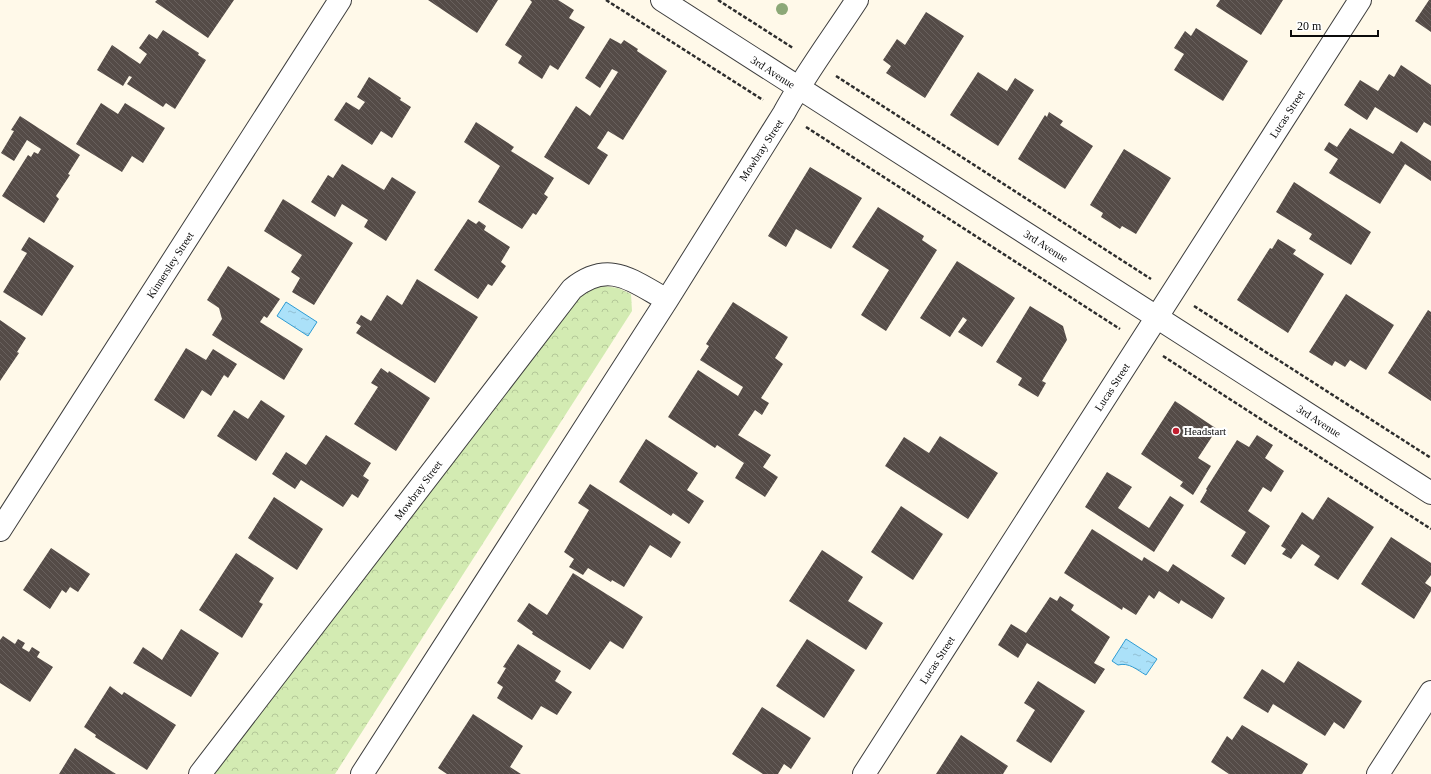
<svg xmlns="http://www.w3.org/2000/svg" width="1431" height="774" font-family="'Times New Roman',serif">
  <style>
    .park { fill: url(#park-crowns) }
    .water { fill: url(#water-ripples); stroke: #2f9cd3 }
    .building { fill: url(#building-back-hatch) }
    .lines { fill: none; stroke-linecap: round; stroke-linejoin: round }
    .minor-casing { stroke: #3e3e3e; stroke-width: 24 }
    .path { stroke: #2d2d2d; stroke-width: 2.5; stroke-dasharray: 4 2; stroke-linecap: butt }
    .minor { stroke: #fff; stroke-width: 22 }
    .tree { fill: #8ca877 }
    .poi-dot { fill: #c11e2f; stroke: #fff; stroke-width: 1.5 }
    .labels { text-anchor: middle; stroke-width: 4; stroke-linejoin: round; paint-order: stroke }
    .street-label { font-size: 11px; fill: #0b0b0b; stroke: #fff }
    .poi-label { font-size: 11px; fill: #0b0b0b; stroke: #fff; text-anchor: start }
  </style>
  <defs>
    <pattern id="park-crowns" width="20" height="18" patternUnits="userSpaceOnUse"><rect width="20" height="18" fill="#d3ebb2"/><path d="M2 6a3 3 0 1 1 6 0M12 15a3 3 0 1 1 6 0" fill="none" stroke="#b4c898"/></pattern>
    <pattern id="water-ripples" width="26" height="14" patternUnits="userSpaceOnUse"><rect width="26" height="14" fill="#abe1f9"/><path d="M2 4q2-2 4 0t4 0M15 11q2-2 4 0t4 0" fill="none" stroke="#92c0d4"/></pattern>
    <pattern id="building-back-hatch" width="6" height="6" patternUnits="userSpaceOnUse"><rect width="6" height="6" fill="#544b47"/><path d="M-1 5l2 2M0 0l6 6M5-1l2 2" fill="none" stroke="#68605d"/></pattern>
  </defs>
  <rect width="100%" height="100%" fill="#fff9e9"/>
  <!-- park -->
  <path class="park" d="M604,286L618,288L631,294L632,311L335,774H214L584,291Z"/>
  <!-- water -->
  <path class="water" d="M286,302L317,322L308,336L277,316Z
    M1126,639L1157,659L1146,675C1137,670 1129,662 1118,665L1112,661Z"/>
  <!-- building -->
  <path class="building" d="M157,0H234L208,38L155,2Z
    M428,0H498L477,33Z
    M530,0H558L574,10L569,18L585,27L558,70L550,65L542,79L518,63L522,56L505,45L532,2Z
    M1220,0H1283L1261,35L1216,6Z
    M1429,0H1431V32L1415,21Z
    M926,12L964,36L925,98L886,73L891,66L883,60L897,39L905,45Z
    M1196,28L1248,61L1223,101L1174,70L1184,54L1174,48L1185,31L1191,36Z
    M163,30L199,53L198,55L206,60L175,109L166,103L163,107L127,84L132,77L129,76L123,86L97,70L112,45L140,64L147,54L139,48L149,34L157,39Z
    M610,38L621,44L624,40L638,49L637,51L667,71L623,140L608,131L597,148L608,155L589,185L544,157L576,106L590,116L618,72L612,69L600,88L585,78Z
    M1401,65L1431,85V126L1424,122L1417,133L1375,107L1367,120L1344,105L1360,80L1378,91L1389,74L1394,77Z
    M978,72L1007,91L1015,78L1034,90L998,146L950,115Z
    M369,77L401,98L400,100L411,107L392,138L381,131L372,145L334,120L346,102L359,110L365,102L357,97Z
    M101,103L118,114L125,103L165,128L143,163L132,156L122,172L76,144Z
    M1049,112L1063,121L1060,125L1093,146L1065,189L1018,159L1045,115L1047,117Z
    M20,116L80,155L68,174L70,175L56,196L59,199L44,223L2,196L28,155L31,157L34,152L38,154L41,149L27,140L14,161L1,153L14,131L11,130Z
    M476,122L514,147L511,151L554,178L544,194L548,197L536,215L533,213L522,229L478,202L500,166L464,142Z
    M1350,128L1393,154L1401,141L1431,161V181L1405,164L1380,204L1329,173L1338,159L1324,150L1329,142L1337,147Z
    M1124,149L1171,178L1136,234L1122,226L1120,229L1101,217L1103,213L1090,205Z
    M342,164L384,190L392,177L416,192L386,241L364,227L368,220L342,204L335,217L311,202L328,175L333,178Z
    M810,167L862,198L831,249L796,229L786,247L768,236Z
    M1294,182L1371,232L1351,265L1309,239L1312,234L1276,212Z
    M283,199L353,243L314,305L292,292L300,278L291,272L302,255L264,231Z
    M878,207L924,236L922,240L937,250L886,331L861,315L889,270L852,247Z
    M468,219L476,224L479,221L486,226L484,230L510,247L501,262L506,266L492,286L488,284L478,299L434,270Z
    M29,237L74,266L42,316L3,292L27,253L21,250Z
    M1278,239L1296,250L1293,254L1324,274L1288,333L1237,300L1270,248L1272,249Z
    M957,261L1015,298L982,347L958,332L967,320L963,317L950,337L920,318Z
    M228,266L280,299L267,318L264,316L260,322L303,349L284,380L212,335L222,319L219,308L207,300Z
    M417,279L478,317L435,383L356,333L361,326L356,323L361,315L371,321L387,295L402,305Z
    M1346,294L1394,325L1366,370L1350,360L1345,367L1335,361L1332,366L1309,352Z
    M733,302L788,337L775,358L783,364L761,398L769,403L762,415L755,410L738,435L771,455L763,467L778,477L765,497L735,478L744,463L717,445L715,448L668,417L698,370L738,396L743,387L700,360L709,346L706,344Z
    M1030,306L1063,326L1067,340L1042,381L1046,383L1038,397L1018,385L1022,378L996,362Z
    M1428,310L1431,312V401L1388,373Z
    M0,320L26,338L17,352L19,353L0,381Z
    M186,348L206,360L213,349L237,364L228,378L224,375L211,396L202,390L184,419L154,400Z
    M381,368L388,373L389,371L430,398L396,451L354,424L378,387L371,383Z
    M261,400L285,416L256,461L217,436L234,410L248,419Z
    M1175,401L1217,429L1198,458L1211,466L1193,495L1180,486L1183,482L1141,454Z
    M326,435L371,463L363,476L369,480L358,498L352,494L343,507L301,480L295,489L272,474L286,452L306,465Z
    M1257,435L1273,445L1265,458L1284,471L1271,492L1263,487L1248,511L1270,526L1245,565L1231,556L1246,532L1200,502L1207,490L1206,489L1237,440L1249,447Z
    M940,436L998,473L968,519L885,466L904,437L929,453Z
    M646,439L698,473L687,490L704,501L689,524L673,513L671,516L619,482Z
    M1107,472L1132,487L1118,508L1149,528L1170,496L1184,505L1154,552L1085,507Z
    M590,484L681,542L671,558L650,545L624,587L612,580L611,582L588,568L583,575L569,567L574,559L564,552L589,510L578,503Z
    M274,497L323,529L297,570L248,538Z
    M1328,497L1374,527L1338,580L1314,565L1320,556L1302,544L1291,559L1282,554L1286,549L1281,546L1302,512L1313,520Z
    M901,506L943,534L913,580L871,552Z
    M1092,529L1142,561L1144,557L1168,572L1173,564L1225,598L1212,619L1181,600L1179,604L1159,591L1154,599L1149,595L1136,615L1123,607L1122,610L1064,573Z
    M1391,537L1431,563V575L1425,583L1431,587V591L1414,619L1361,584Z
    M51,548L90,574L78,592L70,587L66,593L62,590L50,609L23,590Z
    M822,550L863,577L848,601L883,623L866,650L789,601Z
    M236,553L274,578L259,602L263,604L242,638L199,610Z
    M573,573L643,617L623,649L610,641L590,670L532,634L533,632L517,621L529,603L547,615Z
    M1060,596L1074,605L1071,610L1110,637L1094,663L1105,669L1095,684L1027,643L1018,658L998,645L1011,624L1026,633L1050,597L1057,601Z
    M181,629L219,653L191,697L133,663L143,647L162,660Z
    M3,636L15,644L18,639L25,643L22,648L29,652L32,647L40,652L37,657L53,667L30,702L0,683V640Z
    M807,639L855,670L824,718L776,686Z
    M518,644L561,671L555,681L572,692L557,715L541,706L532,720L497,698L503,687L497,683L506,668L503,667Z
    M1298,661L1362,701L1344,729L1334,722L1325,736L1273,704L1268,713L1243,698L1262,669L1284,683Z
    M1038,681L1085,711L1051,763L1016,741L1035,710L1024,703Z
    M110,686L122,695L124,692L176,725L147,770L95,737L96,735L84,727Z
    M762,707L811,738L791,769L784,764L778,774H763L732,754Z
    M473,714L523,746L510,767L521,774H447L438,768Z
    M1242,725L1308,764L1302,774H1229L1211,762L1227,736L1232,740Z
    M961,735L1008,766L1003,774H936Z
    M75,748L116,774H59Z"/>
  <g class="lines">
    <!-- minor casing -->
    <g class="minor-casing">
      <path id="minor" d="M662,0L1431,493
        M0,530L340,0
        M200,774L572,289C609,259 632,281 667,300
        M362,774L667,300L784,113C805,74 833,37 857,0
        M864,774L1360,0
        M1378,774L1431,692"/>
    </g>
    <!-- path -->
    <path class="path" d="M606,0L763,100
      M718,0L793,48
      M836,76L1151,279
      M806,127L1120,329
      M1194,306L1431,458
      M1163,356L1431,529"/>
    <!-- minor -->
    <use href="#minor" class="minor"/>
  </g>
  <!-- trees -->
  <circle class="tree" cx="782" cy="9" r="6"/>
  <!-- markers -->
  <circle class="poi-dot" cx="1176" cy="431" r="4"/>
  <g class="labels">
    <!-- street labels -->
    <g class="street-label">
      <text transform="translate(773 72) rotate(33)" y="4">3rd Avenue</text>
      <text transform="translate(1287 114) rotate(-57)" y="4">Lucas Street</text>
      <text transform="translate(761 150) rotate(-57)" y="4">Mowbray Street</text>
      <text transform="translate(1046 246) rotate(33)" y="4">3rd Avenue</text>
      <text transform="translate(170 265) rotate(-57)" y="4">Kinnersley Street</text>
      <text transform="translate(1112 387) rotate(-57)" y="4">Lucas Street</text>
      <text transform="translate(1319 421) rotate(33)" y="4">3rd Avenue</text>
      <text transform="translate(418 490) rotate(-53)" y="4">Mowbray Street</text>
      <text transform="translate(937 660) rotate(-57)" y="4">Lucas Street</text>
    </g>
    <!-- poi labels -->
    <g class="poi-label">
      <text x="1184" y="435">Headstart</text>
    </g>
  </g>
  <!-- scale -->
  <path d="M1291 30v6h87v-6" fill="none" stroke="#0b0b0b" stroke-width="2"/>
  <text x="1297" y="30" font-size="12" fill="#0b0b0b" stroke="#ffffff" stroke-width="3" paint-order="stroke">20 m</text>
</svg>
